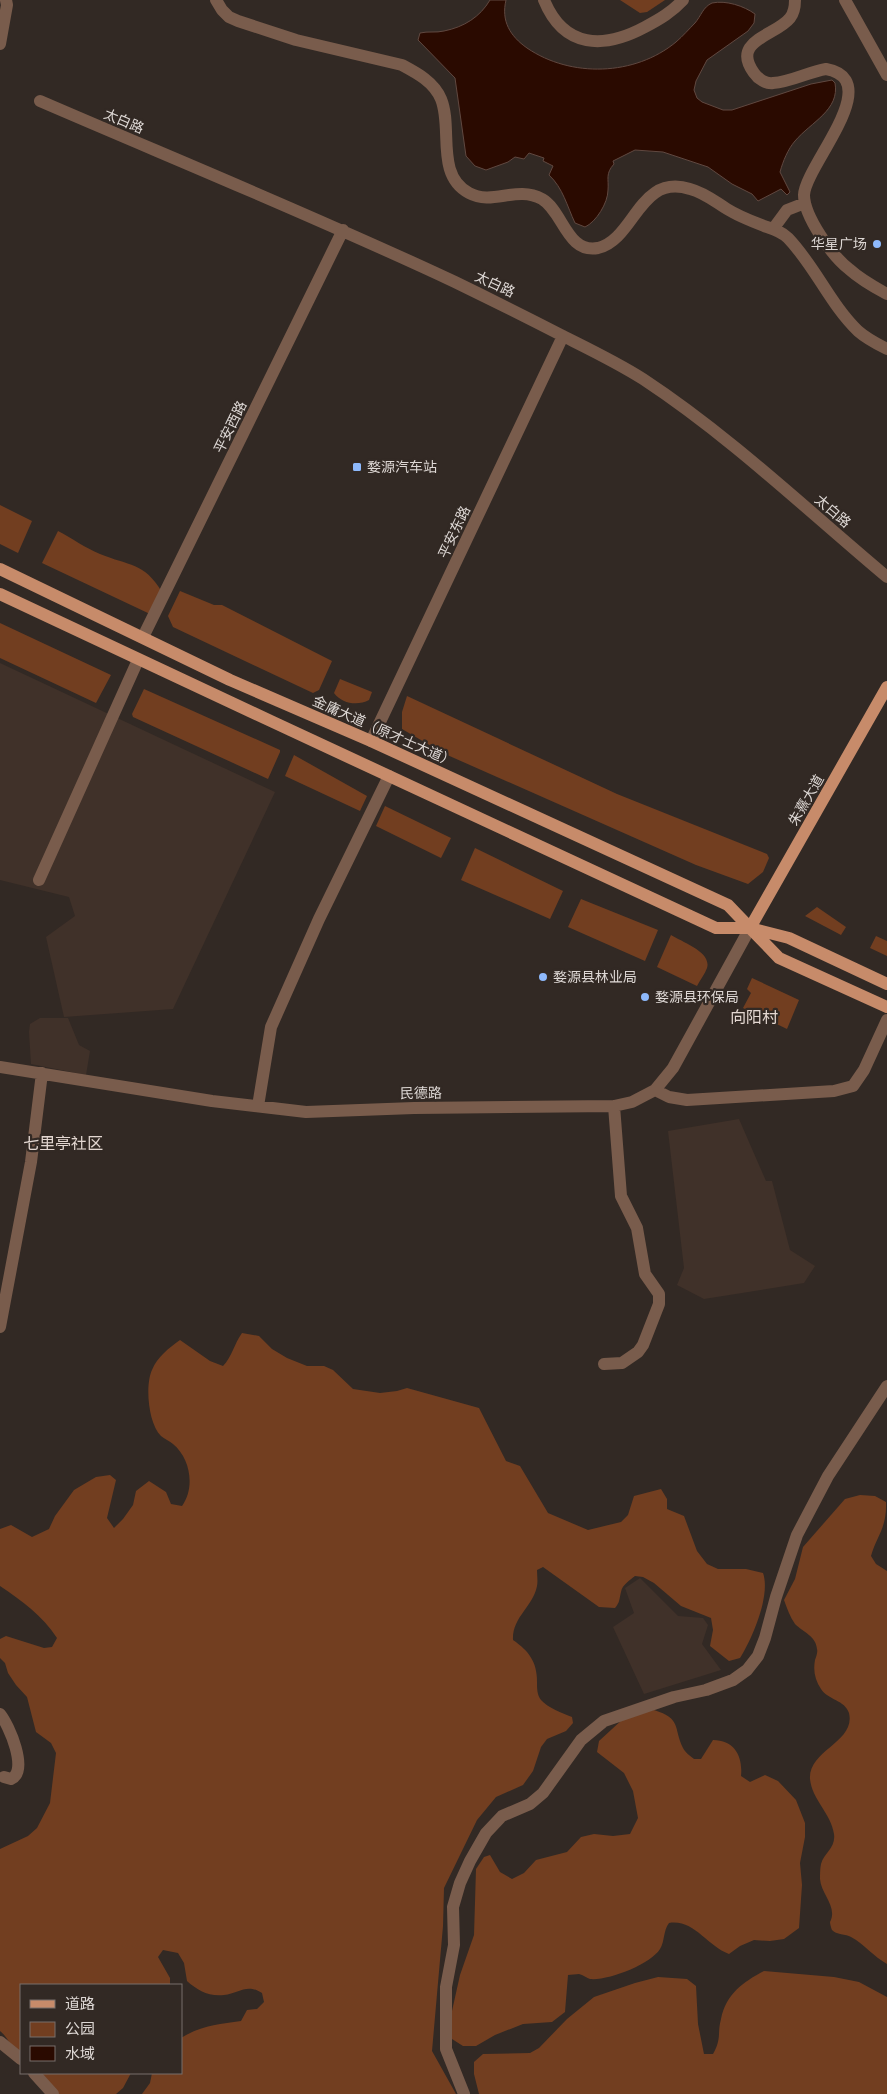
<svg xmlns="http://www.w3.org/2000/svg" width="887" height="2094" font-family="'Noto Sans','Noto Sans SC',sans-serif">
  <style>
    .built { fill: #403129 }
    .green { fill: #723e20 }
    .water { fill: #2a0a00; stroke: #604840 }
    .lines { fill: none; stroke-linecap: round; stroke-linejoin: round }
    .minor { stroke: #795c4c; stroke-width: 12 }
    .major { stroke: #c78b6a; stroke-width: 12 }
    .poi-dot { fill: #8eb9fc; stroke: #322924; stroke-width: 2 }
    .labels { text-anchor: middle; stroke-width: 4.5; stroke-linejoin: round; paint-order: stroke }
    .street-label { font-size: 14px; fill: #ded8d5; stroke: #322924 }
    .poi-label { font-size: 14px; fill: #ded8d5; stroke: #322924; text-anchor: start }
    .quarter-label { font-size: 16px; fill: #e3d7d1; stroke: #322924 }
  </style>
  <rect width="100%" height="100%" fill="#322924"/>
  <!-- built -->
  <path class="built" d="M0,663L275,792L173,1009L64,1017L46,937L75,916L69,897L0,880Z
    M40,1018H68L79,1045L90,1051L86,1075L31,1064L29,1032L30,1024Z
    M739,1119L766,1181H772L790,1250L815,1266L804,1283L704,1299L677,1285L684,1268L668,1131Z
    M640,1578L678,1616L703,1618L708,1625L702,1644L721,1670L644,1694L613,1627L634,1613L625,1588Z"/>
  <!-- green -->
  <path class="green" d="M620,0H665L647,12L640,13Z
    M0,505L32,521L18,553L0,544Z
    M58,531C72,538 85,548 100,554C129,566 144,562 162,592L150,614L42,563Z
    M180,591L214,605H222L332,661L319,690L313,693L173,627L168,616Z
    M0,623L111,675L96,703L0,658Z
    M340,679L372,692L369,700C358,706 342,704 334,693Z
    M144,689L280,750V752L268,779L133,717L132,714Z
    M407,696L617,794L767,854L769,858L763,872L748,884L696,865L445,754L402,729V712Z
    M294,755L367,796L360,811L285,776Z
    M385,806L451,838L441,858L376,826Z
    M475,848L563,891L550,919L461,880Z
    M581,899L658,930L645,961L568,927Z
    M817,907L846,927L841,935L805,916Z
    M671,935C682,942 712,952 707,968C705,974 700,980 697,986L657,967Z
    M876,936L887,941V956L870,948Z
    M752,978L799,1000L787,1029L743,1008L751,993L747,989Z
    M242,1333L259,1336L272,1349L287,1358L307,1366H324L333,1370L353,1389L380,1393L397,1391L407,1388L479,1408L506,1461L520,1466L548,1513L588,1530L621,1522L628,1515L634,1496L661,1489L667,1499V1509L684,1516L697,1551L707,1564L718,1569H746L763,1573C771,1595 752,1639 740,1658L729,1661L710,1646L713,1630L711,1618L681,1606L654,1583L643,1577L635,1576C630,1580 622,1585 621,1592C619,1600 620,1602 615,1608L599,1607L543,1567L537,1570C537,1575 538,1581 537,1586C533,1607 512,1617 513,1640C529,1651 537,1662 537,1682C537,1688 537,1695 541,1700C548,1708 562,1713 572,1717L573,1723L566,1731L547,1739L541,1747L533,1771L523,1785L496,1797L477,1820L444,1888L443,1926L432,2051L456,2094H142L150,2083L152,2073H181V2038C200,2026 219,2024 241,2021L247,2010L257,2009L264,2002L262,1993C247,1983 239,1993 224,1995C209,1997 197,1990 187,1981L184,1963L178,1953L163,1950L158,1957L170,1978V1985H21V2056C11,2049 9,2038 0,2031V1849L28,1836L37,1828L50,1803L56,1753L51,1743L36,1732L27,1697L16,1685L8,1673L5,1663L0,1658V1639L6,1636L44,1648L52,1647L57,1638C42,1615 22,1601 0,1586V1529L11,1525L32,1537L49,1529L55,1516L74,1490L96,1477L110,1475L116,1480L107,1518L114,1528L123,1519L133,1505L136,1491L149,1481L166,1492L171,1504L182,1506C195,1488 191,1459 173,1444C170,1441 164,1439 161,1436C148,1423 145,1385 152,1370C157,1357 169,1348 180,1340L210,1361L223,1366C232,1357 234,1344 242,1333Z
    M860,1495L875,1496L886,1502C887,1528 877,1535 871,1556L876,1564L887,1571V1964C873,1956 864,1944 851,1937C846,1934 836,1935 832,1930C831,1928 830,1923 830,1922C838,1907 821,1894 820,1879C820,1875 820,1868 821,1864C824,1853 836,1848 834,1834C831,1813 812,1800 810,1779C808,1750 856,1742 849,1713C845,1700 828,1700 821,1689C815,1680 813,1671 815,1660C816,1657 818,1652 817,1649C816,1636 803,1632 795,1624C790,1617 787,1608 784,1600L795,1579L803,1547L845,1499Z
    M654,1710C682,1719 673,1727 683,1748C685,1752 690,1756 694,1759H701L713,1740C735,1740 743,1757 741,1776L750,1782L765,1775L778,1781L796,1800L805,1823V1837L800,1863L802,1885L799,1928L784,1939L770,1941L754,1940L740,1946L729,1954C707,1946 694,1919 669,1923C663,1931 665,1941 660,1949C651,1964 608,1981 590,1979C587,1978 583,1975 579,1974C576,1974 571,1975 568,1975L565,2012L552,2022L523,2024L495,2035L476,2046H463L452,2039L450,2020L460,1975L474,1935L476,1869L484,1857L490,1855L500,1872L512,1879L524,1873L536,1860L567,1852L581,1837L594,1834L613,1836L630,1834L638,1818L633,1791L624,1773L597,1752L599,1741L624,1718Z
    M764,1971L834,1977L859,1982L887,1997V2094H479L474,2074V2062L483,2054L530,2053L539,2048L567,2019L594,1997L635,1983L658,1977L687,1979L696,1986L698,2024L704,2054H713C722,2038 717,2034 721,2019C726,1994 743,1982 764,1971Z
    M35,2073H131L123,2088L116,2094H57Z"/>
  <!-- water -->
  <path class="water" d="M490,0H506C501,21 510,36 527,48C571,78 635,76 676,42C683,36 689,29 695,23C701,16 703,7 712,3C726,0 744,6 755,14L754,23L748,31L707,60L696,81L694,90L697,98L702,102L723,110H732L811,84L832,80L835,83C840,110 811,122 795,141C788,149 783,161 780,172L790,192L787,195L781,189L758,201L752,194L732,184L708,167L663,152L635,150L613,161L614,164C605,174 609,179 608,190C608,203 596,222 585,227L575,223C567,206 563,188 549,175L553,166L543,161L544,158L529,153L524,159L515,157L508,162L486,170L475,166L466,156L455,78L418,40L420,33C428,31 436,33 444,31C464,27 480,17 490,0Z"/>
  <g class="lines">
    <!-- minor -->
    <path class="minor" d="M216,0L222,10L229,17L238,21L296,40L402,65C417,73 434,82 441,99C453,128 435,175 469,193C493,206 516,185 542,199C563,211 567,254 598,248C635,239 639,173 690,189C705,193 714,201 727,209C738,216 751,221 764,226C773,229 781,231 788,238C815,266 830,304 858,331C867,339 877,344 887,349
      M544,0C564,49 604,49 645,27C660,19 672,12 683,0
      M795,0C795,7 794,13 790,18C776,36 730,40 754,73C758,79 766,84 773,83C791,82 808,72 826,69C887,80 805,166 804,195C804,216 832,256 849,269C860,279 874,287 887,294
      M845,0L887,75
      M0,44L7,5L6,0
      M40,101C179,161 319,218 455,282C492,300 528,318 565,337C591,350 618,363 643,379C731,437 807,510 887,577
      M773,229L787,210L805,203
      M143,637L343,230
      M371,741L563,336
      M39,880L138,660
      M0,1067L212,1101L306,1112L414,1108L614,1106L632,1102L655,1090L673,1068L750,928
      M655,1090L669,1097L687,1100L834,1091L853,1086L864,1070L887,1020
      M258,1106L271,1027L319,919L389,776
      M0,1327L31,1162L42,1073
      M604,1364L622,1363L638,1352L643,1345L659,1304V1294L645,1274L637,1228L621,1196L614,1106
      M0,1714C9,1725 29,1771 11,1779L4,1777
      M0,2042L21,2059
      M34,2073L53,2094
      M464,2094L446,2049V1987L454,1945L453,1907L460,1883L470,1861L486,1833L502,1816L530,1804L543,1793L581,1740L604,1721L674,1697L706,1690L733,1680L747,1670L758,1656L765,1638L776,1597L797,1535L828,1476L887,1386"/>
    <!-- major -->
    <path class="major" d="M0,569L230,680L371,741L728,905L750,928L789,938L887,984
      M0,594C238,707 477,816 716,928H750L779,958L887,1007
      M750,928L887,687"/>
  </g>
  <!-- markers -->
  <g class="poi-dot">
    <circle cx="877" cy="244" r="5"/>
    <rect x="352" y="462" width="10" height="10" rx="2.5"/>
    <circle cx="543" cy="977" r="5"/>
    <circle cx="645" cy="997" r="5"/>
  </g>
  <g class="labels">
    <!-- street labels -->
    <g class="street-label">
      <text transform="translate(124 121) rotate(23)" y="5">太白路</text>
      <text transform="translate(495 284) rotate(25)" y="5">太白路</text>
      <text transform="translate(230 427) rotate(-64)" y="5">平安西路</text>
      <text transform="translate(833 511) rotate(41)" y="5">太白路</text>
      <text transform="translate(454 532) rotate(-65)" y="5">平安东路</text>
      <text transform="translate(384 731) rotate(24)" y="5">金庸大道（原才士大道）</text>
      <text transform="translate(806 800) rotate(-60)" y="5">朱熹大道</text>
      <text transform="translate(421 1093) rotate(-1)" y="5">民德路</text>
    </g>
    <!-- poi labels -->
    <g class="poi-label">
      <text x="867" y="249" text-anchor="end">华星广场</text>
      <text x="367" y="472">婺源汽车站</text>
      <text x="553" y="982">婺源县林业局</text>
      <text x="655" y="1002">婺源县环保局</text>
    </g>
    <!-- quarter labels -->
    <g class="quarter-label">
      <text x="754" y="1023">向阳村</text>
      <text x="63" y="1149">七里亭社区</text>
    </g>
  </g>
  <!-- legend -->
  <rect x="20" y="1984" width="162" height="90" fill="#322924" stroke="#776f6b"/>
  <rect x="30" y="2000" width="25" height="8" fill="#c78b6a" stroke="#776f6b"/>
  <text x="65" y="2009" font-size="15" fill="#ded8d5">道路</text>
  <rect x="30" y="2022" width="25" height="15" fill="#723e20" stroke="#776f6b"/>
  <text x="65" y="2034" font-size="15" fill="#ded8d5">公园</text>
  <rect x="30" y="2046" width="25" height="15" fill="#2a0a00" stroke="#776f6b"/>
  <text x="65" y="2059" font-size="15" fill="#ded8d5">水域</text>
</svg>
